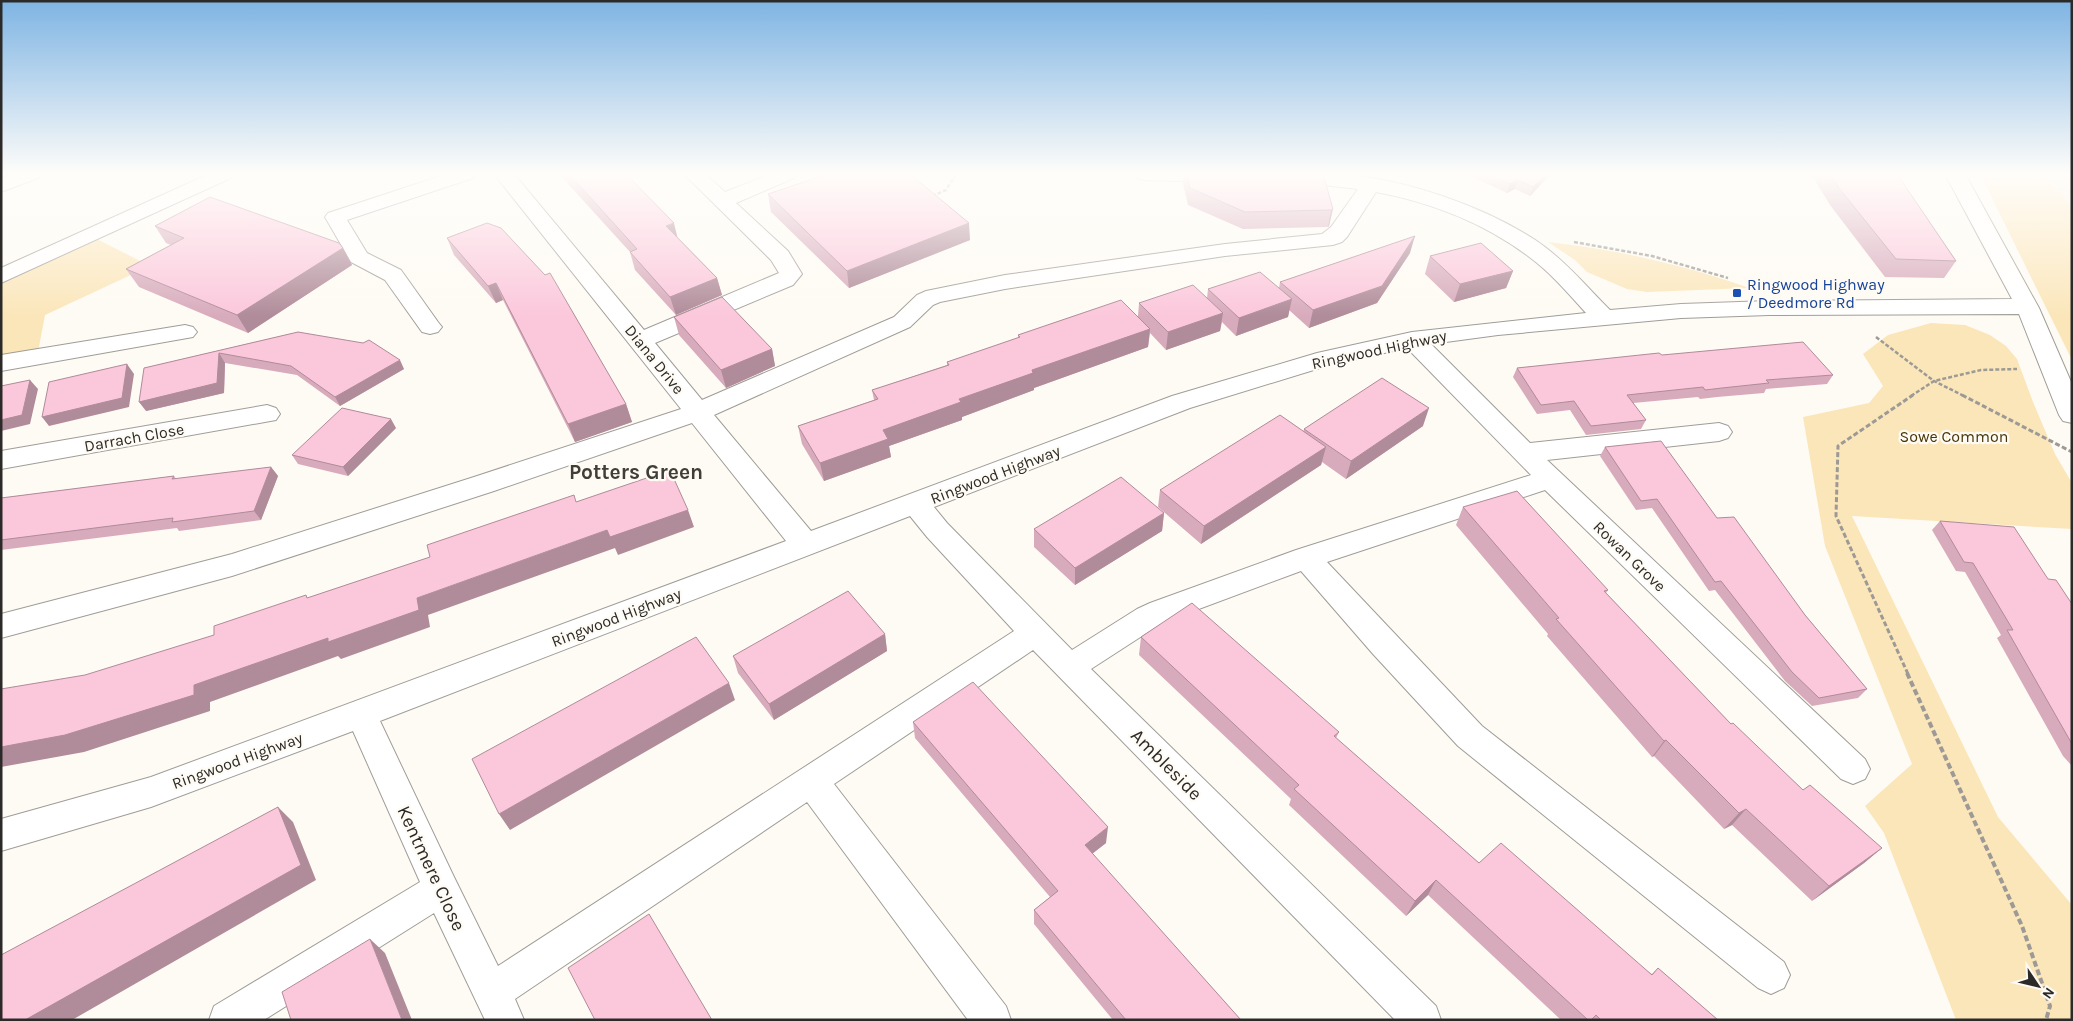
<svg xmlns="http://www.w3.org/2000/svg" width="2073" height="1021" font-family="Karla,sans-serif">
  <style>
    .built { fill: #f4eee0 }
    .green { fill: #fbe6ba }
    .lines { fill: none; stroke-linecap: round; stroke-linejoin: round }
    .minor-casing { stroke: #a09d98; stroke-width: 2 }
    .path-far2 { stroke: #9d9a95; stroke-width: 2.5; stroke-dasharray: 4 2; stroke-linecap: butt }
    .path-far1 { stroke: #9d9a95; stroke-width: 3; stroke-dasharray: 5 2.5; stroke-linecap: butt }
    .path { stroke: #9d9a95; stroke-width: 4; stroke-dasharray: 6 3; stroke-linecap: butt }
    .minor { fill: #fff; fill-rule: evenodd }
    .wall { fill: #d8abbc }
    .shaded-wall { fill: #b08b99 }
    .building { fill: #fbc7db; stroke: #b08b99 }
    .transit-dot { fill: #1a4fb4; stroke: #fefbf4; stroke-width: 2 }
    .labels { text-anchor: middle; stroke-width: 4.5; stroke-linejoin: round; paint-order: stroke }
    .transit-label { font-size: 16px; fill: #164399; stroke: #fefbf4; text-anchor: start }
    .street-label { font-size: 16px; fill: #2c2a28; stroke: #fefbf4 }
    .park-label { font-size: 16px; fill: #493607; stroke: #fefbf4 }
    .near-street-label { font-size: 19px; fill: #2c2a28; stroke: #fefbf4 }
    .district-label { font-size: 21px; font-weight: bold; fill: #403e39; stroke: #fefbf4 }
  </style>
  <rect width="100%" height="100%" fill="#fefbf4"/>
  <!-- built -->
  <path class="built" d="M2043,174H2072V207Z"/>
  <!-- green -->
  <path class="green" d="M1980,174H2043L2072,207V360Z
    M93,237L150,266L45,315L38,352L1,358V281Z
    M1548,242C1619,250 1681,264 1749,288L1647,292L1627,289L1587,272L1575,260Z
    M1931,323L1965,325L1990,335L2006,346L2017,359L2033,402L2055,454L2072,483V529L1852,516L1998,817L2072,905V1020H1956L1884,833L1865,806L1912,764L1825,546L1803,417L1869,403L1883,386L1863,354L1888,335Z"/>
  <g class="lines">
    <!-- minor casing -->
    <g class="minor-casing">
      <path id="minor" d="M14,174H41L38,178L1,192V179Z
        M209,174H234L231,178L1,283V268Z
        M447,174H476L473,178L347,220L367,253L401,270L438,322L442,327L438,332L430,334L422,332L385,280L351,262L325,217L328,213Z
        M494,174H514L644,330L779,273L771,260L684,174H705L725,192L771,174H797L794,178L736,203L788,251L802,274L793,285L655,343L702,400L894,317L917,295L926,291L1005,275L1225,244L1322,234L1331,227L1358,189L1288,181L1281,179L1279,174C1298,174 1317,173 1336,174C1401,177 1492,208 1545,247C1569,265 1589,289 1610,310L1681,304L1769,301L2012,299L1945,174H1965L2039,308L2072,384V423L2063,421L2059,415L2019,314L1769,315L1681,318L1498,335L1431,344L1530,443L1719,423L1728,426L1732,432L1728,438L1719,441L1547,460L1865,759L1870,769L1865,779L1853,784L1841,779L1545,490L1327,562L1482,726L1784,962L1790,975L1784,988L1771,994L1758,988L1458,746L1373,654L1301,571L1172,619L1159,625L1091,669L1436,1006L1441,1020H1395L1033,650L834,784L1006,1006L1011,1020H968L807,802L515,999L524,1020H485L434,913L264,1020H209L214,1006L420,882L353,731L151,807L1,851V819L151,777L786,541L692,423L494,491L232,576L1,638V614L232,554L474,477L681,409ZM1376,192C1430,202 1484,223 1528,256C1550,272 1568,293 1586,313L1412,332L1317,353L1172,396L811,531L714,415L910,327L933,305L940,302L1005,289L1225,256L1333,245L1342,242L1347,237ZM1407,348L1531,475L1296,550L1150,603L1137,609L1072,650L947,523L934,507L1190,408L1330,365ZM910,516L927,537L1014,631L498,966L454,877L380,721Z
        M1134,174H1230L1232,176L1229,180L1222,182L1144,180L1137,178Z
        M185,325L193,327L197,332L193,337L1,371V355Z
        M267,405L276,408L280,414L276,420L1,469V451Z"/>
    </g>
    <!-- path-far2 -->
    <path class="path-far2" d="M932,196L946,190L956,174
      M1574,242L1652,256L1728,278
      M1876,337L1934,381L1964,396
      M1911,396L1934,381L1981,370L2017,369"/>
    <!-- path-far1 -->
    <path class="path-far1" d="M1962,395L2072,452
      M1908,674L1836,516L1838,446L1913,395"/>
    <!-- path -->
    <path class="path" d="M1907,673L2022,926L2050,1006L2046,1020"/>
    <!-- minor -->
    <use href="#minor" class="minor"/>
  </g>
  <!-- wall -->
  <path class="wall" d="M559,174H626L678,238L717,278L722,295L676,315L635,270L630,252Z
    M824,174H910L970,240L849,288L771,212L768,194L825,174Z
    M1184,174H1323L1333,209L1329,226L1328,227L1243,229L1188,205L1183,184Z
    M1466,174H1551L1530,196L1515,189L1507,193Z
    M1811,174H1897L1956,261L1944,278L1885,277L1830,205Z
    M155,226L343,248L352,265L248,333L139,287L126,269L171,245L166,243Z
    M447,238L626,404L632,422L575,442L503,300L496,303L454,255Z
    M1410,253L1377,303L1309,328L1289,310L1288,317L1236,336L1222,322L1220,331L1166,350L1150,333L1148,347L1034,388V390L962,417V420L889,446L891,457L824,481L802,444L798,426L874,400L872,390L947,365V362L1018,338V335L1138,316L1139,303L1207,298L1208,289L1279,288L1280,282Z
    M1430,256L1513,271L1506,288L1454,302L1425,274Z
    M674,317L772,349L775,366L726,388L679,335Z
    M298,332L404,369L340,406L297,375L225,363L224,393L146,411L144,368Z
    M1662,355L1833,375L1827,384L1766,389L1764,393L1717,397L1700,399L1698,397L1633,403L1646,420L1641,429L1586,435L1570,410L1537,414L1513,377L1517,368Z
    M1423,426L1346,479L1322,462L1321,465L1201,544L1158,507L1160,490L1303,432L1304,429Z
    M396,428L348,476L298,464L292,455Z
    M1605,447L1717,518L1805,615L1867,689L1858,698L1812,706L1785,681L1715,590L1709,591L1652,508L1636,510L1600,456Z
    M271,467L278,476L261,520L179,531L177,528L1,550V498L174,476L176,479Z
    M1463,507L1608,590L1606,593L1731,724L1803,790L1882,848L1864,863L1812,901L1732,825L1724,829L1654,756L1652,757L1547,636L1548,634L1456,525Z
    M1164,513L1162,531L1075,585L1034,547V529Z
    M1940,521L2048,579L2072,604V766L2063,756L1997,638L2001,635L1965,572L1956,571L1932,530Z
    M885,634L887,651L774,720L738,673L733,656Z
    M1141,637L1339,732L1336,738L1479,863L1652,974L1658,968L1718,1020H1561L1428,895L1406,916L1289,805L1291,799L1139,655Z
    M913,722L1106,843L1092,854L1241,1020H1113L1034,924V910L1050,897L915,738Z"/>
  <!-- shaded-wall -->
  <path class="shaded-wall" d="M1546,174H1551L1530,196L1533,187Z
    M1518,180L1515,189L1507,193L1510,184Z
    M1333,209L1329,226L1328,227L1331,210Z
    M674,223L678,240L666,226Z
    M969,223L970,240L849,288L847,271Z
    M1415,236L1410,253L1377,303L1309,328L1313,310Z
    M343,248L352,265L248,333L237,315Z
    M1513,271L1506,288L1454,302L1460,284Z
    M717,278L722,295L676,315L670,297Z
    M496,283L503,300L496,303L488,286Z
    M1292,299L1288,317L1236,336L1239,318Z
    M1223,313L1220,331L1166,350L1168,332Z
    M1150,329L1148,347L1034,388V390L962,417V420L889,446L891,457L824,481L820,463L883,430L1032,370Z
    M772,349L775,366L726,388L721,370Z
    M219,353L225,363L224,393L146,411L139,402Z
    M400,360L404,369L340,406L335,397Z
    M127,364L134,374L129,407L49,426L42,417Z
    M30,380L38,389L30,424L1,431V420Z
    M626,404L632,422L575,442L568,424Z
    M1429,408L1423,426L1346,479L1351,461Z
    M391,419L396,428L348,476L343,467Z
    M1326,447L1321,465L1201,544L1204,526Z
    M271,467L278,476L261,520L254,511Z
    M688,510L694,527L618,555L615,548L428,615L430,627L341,659L338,656L210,702V711L84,752L1,767V747L194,685L417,598L607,530Z
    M1164,513L1162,531L1075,585V568Z
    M885,634L887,651L774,720L769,704Z
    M729,683L735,700L510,830L499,814Z
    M1666,740L1654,756L1652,757L1664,741Z
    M278,807L293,822L316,880L72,1020H25Z
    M1746,809L1732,825L1724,829L1739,813Z
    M1108,827L1106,843L1084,860L1085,845Z
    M1882,848L1864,863L1812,901L1829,886Z
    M1436,880L1428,895L1406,916L1415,901Z
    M370,939L385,953L412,1020H402Z"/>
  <!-- building -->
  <path class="building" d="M569,174H626L674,223L666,226L717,278L670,297L630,252L637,249Z
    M828,174H910L969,223L847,271L768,194Z
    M1186,174H1323L1333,209L1331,210L1245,212L1190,188Z
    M1487,174H1546L1533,187L1518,180L1510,184Z
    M1831,174H1897L1956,261L1896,259L1839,188Z
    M210,197L339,243L343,248L237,315L126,269L184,238L155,226Z
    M487,223L501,228L545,275L550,273L626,404L568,424L496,283L488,286L447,238Z
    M1415,236L1382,286L1313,310L1280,282Z
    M1481,243L1513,271L1460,284L1430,256Z
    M1260,272L1292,299L1239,318L1208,289Z
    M1193,285L1223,313L1168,332L1139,303Z
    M722,297L772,349L721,370L674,317Z
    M1121,300L1150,329L1032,370L1033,373L959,399L961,402L883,430L888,439L820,463L798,426L878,399L872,390L949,365L947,362L1020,337L1018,335Z
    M298,332L363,343L369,340L400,360L335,397L291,366L219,353L217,383L139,402L144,368Z
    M1803,342L1833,375L1766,380L1769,383L1722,388L1705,390L1703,387L1627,395L1646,420L1591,426L1574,401L1541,405L1517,368L1659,353L1662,355Z
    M127,364L122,398L42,417L49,382Z
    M1382,378L1429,408L1351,461L1304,429Z
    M30,380L22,415L1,420V386Z
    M342,408L391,419L343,467L292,455Z
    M1280,415L1326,447L1204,526L1160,490Z
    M1661,441L1717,518L1734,517L1805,615L1867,689L1819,698L1792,672L1721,581L1715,582L1657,499L1641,501L1605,447Z
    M271,467L254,511L172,522L173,518L1,540V498L174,476L172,479Z
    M670,470L688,510L610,537L607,530L417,598L419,610L328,642V638L194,685V695L65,735L1,747V689L85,675L214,635V626L306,595L307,598L430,557L427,545L574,495L576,502Z
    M1121,477L1164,513L1075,568L1034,529Z
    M1517,491L1608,590L1604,591L1731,724L1733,723L1803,790L1810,785L1882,848L1829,886L1746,809L1739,813L1666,740L1664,741L1556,619L1559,618L1463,507Z
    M1940,521L2014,527L2048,579L2056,580L2072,604V744L2007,630H2013L1973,563L1964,562Z
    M848,591L885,634L769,704L733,656Z
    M1192,603L1339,732L1334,736L1479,863L1501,843L1652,975L1658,968L1718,1020H1601L1596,1015L1591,1020H1588L1436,880L1415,901L1294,789L1299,785L1141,637Z
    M696,637L729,683L499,814L472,759Z
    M973,682L1108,827L1085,845L1241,1020H1126L1034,910L1058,891L913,722Z
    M278,807L301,865L25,1020H1V955Z
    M649,914L712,1020H595L568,968Z
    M370,939L402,1020H291L282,992Z"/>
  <!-- sky -->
  <linearGradient id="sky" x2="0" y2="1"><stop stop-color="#7eb4e3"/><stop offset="0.55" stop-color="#fffdfa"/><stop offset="1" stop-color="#fffdfa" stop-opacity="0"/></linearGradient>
  <rect width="2073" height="317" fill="url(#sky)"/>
  <!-- markers -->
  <rect class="transit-dot" x="1732" y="288" width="10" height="10" rx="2.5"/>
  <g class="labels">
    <!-- transit labels -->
    <g class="transit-label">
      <text x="1747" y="290">Ringwood Highway<tspan x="1747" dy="18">/ Deedmore Rd</tspan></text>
    </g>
    <!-- street labels -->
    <g class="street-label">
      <text transform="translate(1379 349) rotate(-12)" y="6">Ringwood Highway</text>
      <text transform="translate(655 359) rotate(51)" y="6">Diana Drive</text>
      <text transform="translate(134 437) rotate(-10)" y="6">Darrach Close</text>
      <text transform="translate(995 474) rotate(-21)" y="6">Ringwood Highway</text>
      <text transform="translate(1630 556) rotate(44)" y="6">Rowan Grove</text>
      <text transform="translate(616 617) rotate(-21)" y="6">Ringwood Highway</text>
      <text transform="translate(237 760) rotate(-20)" y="6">Ringwood Highway</text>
    </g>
    <!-- park labels -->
    <g class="park-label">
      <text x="1954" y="442">Sowe Common</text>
    </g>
    <!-- near-street labels -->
    <g class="near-street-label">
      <text transform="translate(1167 764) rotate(45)" y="7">Ambleside</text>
      <text transform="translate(432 868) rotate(65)" y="7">Kentmere Close</text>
    </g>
    <!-- district labels -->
    <g class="district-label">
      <text x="636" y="479">Potters Green</text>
    </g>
  </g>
  <!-- border -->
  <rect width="2073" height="1021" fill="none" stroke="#2c2a28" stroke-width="5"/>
  <!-- north arrow -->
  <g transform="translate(2038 986) rotate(125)" stroke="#fefbf4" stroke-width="4" paint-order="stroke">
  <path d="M0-4L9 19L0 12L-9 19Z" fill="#2c2a28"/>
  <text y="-8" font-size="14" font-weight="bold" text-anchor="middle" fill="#2c2a28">N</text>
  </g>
</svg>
